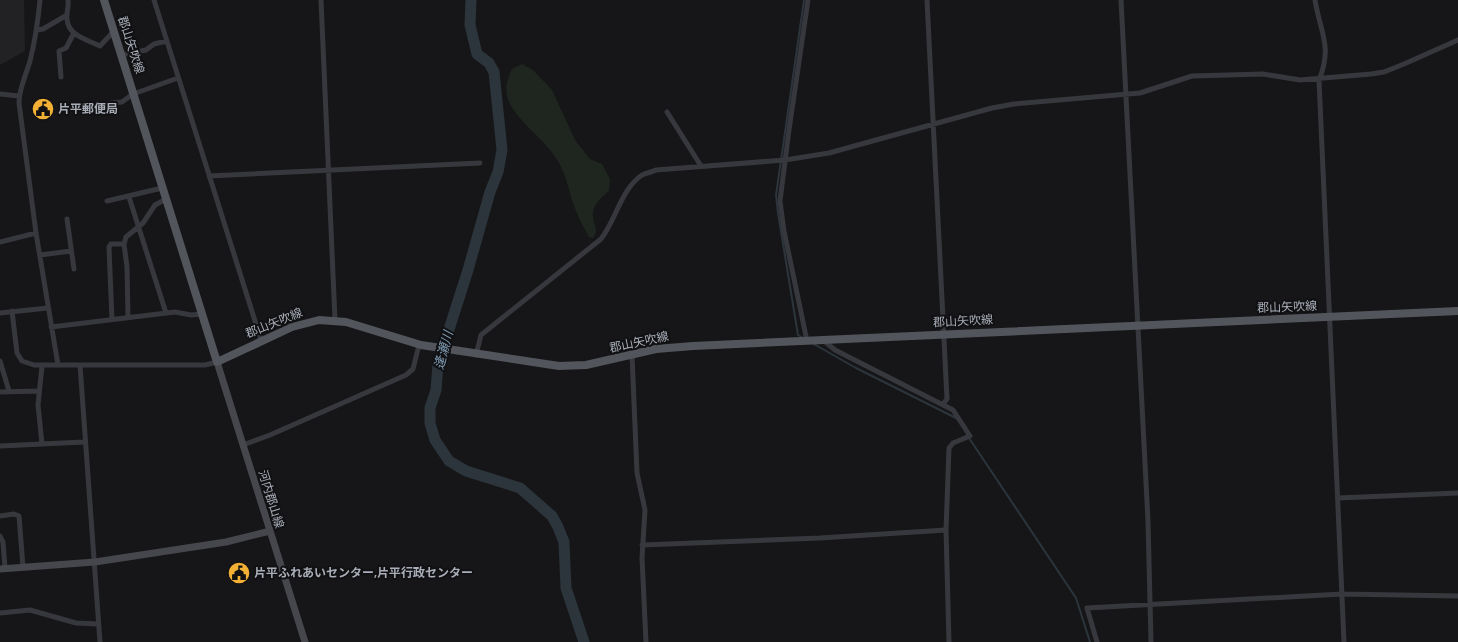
<svg xmlns="http://www.w3.org/2000/svg" width="1458" height="642" font-family="'DM Sans','Noto Sans JP',sans-serif">
  <style>
    .built { fill: #222225 }
    .green { fill: #1e261f }
    .lines { fill: none; stroke-linecap: round; stroke-linejoin: round }
    .stream { stroke: #2c353c; stroke-width: 2 }
    .river { stroke: #2c353c; stroke-width: 11 }
    .street { stroke: #37383d; stroke-width: 5 }
    .secondary { stroke: #45474d; stroke-width: 7 }
    .primary { stroke: #53555c; stroke-width: 8 }
    .labels { text-anchor: middle; stroke-width: 4; stroke-linejoin: round; paint-order: stroke }
    .street-label { font-size: 12px; fill: #a8adb8; stroke: #111113 }
    .poi-label { font-size: 12px; font-weight: bold; fill: #a8adb8; stroke: #111113; text-anchor: start }
    .water-label { font-size: 13px; font-style: italic; fill: #7f9bb3; stroke: #111113 }
  </style>
  <rect width="100%" height="100%" fill="#161618"/>
  <!-- built -->
  <path class="built" d="M0,0H24L25,51L0,65Z"/>
  <!-- green -->
  <path class="green" d="M522,64L533,70L552,90L575,140L590,159L602,164L610,179L609,191C601,197 591,207 593,217C594,226 599,229 593,238L589,237C583,226 577,215 573,203C567,183 565,168 550,150C538,135 520,122 510,104C503,91 507,80 512,69Z"/>
  <g class="lines">
    <!-- stream -->
    <path class="stream" d="M803,338L798,335L778,213L776,195L804,0
      M812,343L856,368L956,418
      M969,438L1076,598L1090,642"/>
    <!-- river -->
    <path class="river" d="M471,0L470,25L477,54L489,63L494,72L502,150L498,172L490,192L468,270L438,364L436,390L430,408V423L435,440L449,461L466,471L520,488L552,516L558,527L564,542L566,588L584,642"/>
    <!-- street -->
    <path class="street" d="M40,0C38,21 35,41 30,61C26,75 19,88 19,103L36,233L58,365H205L217,362
      M68,0C69,7 66,13 67,19C68,36 88,40 100,46L114,31
      M154,0L261,340
      M321,0L335,320
      M927,0L947,399L943,404
      M1121,0L1148,521L1151,642
      M1315,0C1320,32 1333,46 1319,80L1344,642
      M37,30L43,29L67,15
      M121,55L146,50L154,44L167,41
      M61,77L59,51L66,48L74,33
      M0,94L19,96
      M67,108L122,102L133,94L178,78
      M667,112L701,166
      M209,176L480,163
      M129,197L166,313
      M107,201L162,188
      M67,219L74,269
      M0,242L36,233
      M40,255L71,251
      M12,311L17,353L22,361L34,365H58
      M0,313L48,308
      M128,318L127,267L124,244L126,237L143,223L155,205L166,199
      M112,320L109,247L111,244H124
      M51,327L175,312L191,315L203,314
      M823,340L835,350L953,410L970,436L953,443L949,448L946,530L949,642
      M807,341L784,231L780,201L789,130L808,0
      M476,355L481,335L601,239C616,220 621,189 642,175C646,173 652,172 656,170L785,160L829,153L992,108L1014,104L1140,93L1192,76L1263,74L1300,80L1371,74L1384,72L1404,64L1458,40
      M632,355L637,473L645,510L642,558L646,642
      M0,361L9,391
      M80,365L100,642
      M0,392L39,391
      M42,444L38,405L42,366
      M243,445L270,435L406,375L413,369L419,345
      M0,446L84,442
      M1338,498L1458,493
      M0,516L14,514L19,516L23,567
      M0,536L3,542L5,568
      M642,545L820,538L946,530
      M0,613L30,610L76,623L98,624
      M1097,642L1087,608L1342,594L1458,596"/>
    <!-- secondary -->
    <path class="secondary" d="M217,362L305,642
      M0,569L95,562L226,542L270,531"/>
    <!-- primary -->
    <path class="primary" d="M104,0L217,362L292,327L319,320L346,322L421,345L559,366L586,365L656,349L693,346L1458,311"/>
  </g>
  <!-- icons -->
  <defs>
    <g id="civic-disc" transform="scale(1.15)"><circle r="9.5" fill="#f2b134" stroke="#111113"/><path d="M-.6-6.5H3V-4.5H.6V-3L4-1V1h2V6H-6V1h2V-1L-.6-3ZM-1.2 2.5V6h2.4V2.5Z" fill="#111"/></g>
  </defs>
  <g fill-rule="evenodd">
    <use href="#civic-disc" x="43" y="109"/>
    <use href="#civic-disc" x="239" y="573"/>
  </g>
  <g class="labels">
    <!-- street labels -->
    <g class="street-label">
      <text transform="translate(131 45) rotate(72)" y="4">郡山矢吹線</text>
      <text transform="translate(1287 307) rotate(-2)" y="4">郡山矢吹線</text>
      <text transform="translate(963 321) rotate(-3)" y="4">郡山矢吹線</text>
      <text transform="translate(274 323) rotate(-22)" y="4">郡山矢吹線</text>
      <text transform="translate(639 342) rotate(-12)" y="4">郡山矢吹線</text>
      <text transform="translate(271 499) rotate(73)" y="4">河内郡山線</text>
    </g>
    <!-- poi labels -->
    <g class="poi-label">
      <text x="58" y="113">片平郵便局</text>
      <text x="254" y="577">片平ふれあいセンター,片平行政センター</text>
    </g>
    <!-- water labels -->
    <g class="water-label">
      <text transform="translate(443 350) rotate(-75)" y="5">逢瀬川</text>
    </g>
  </g>
</svg>
